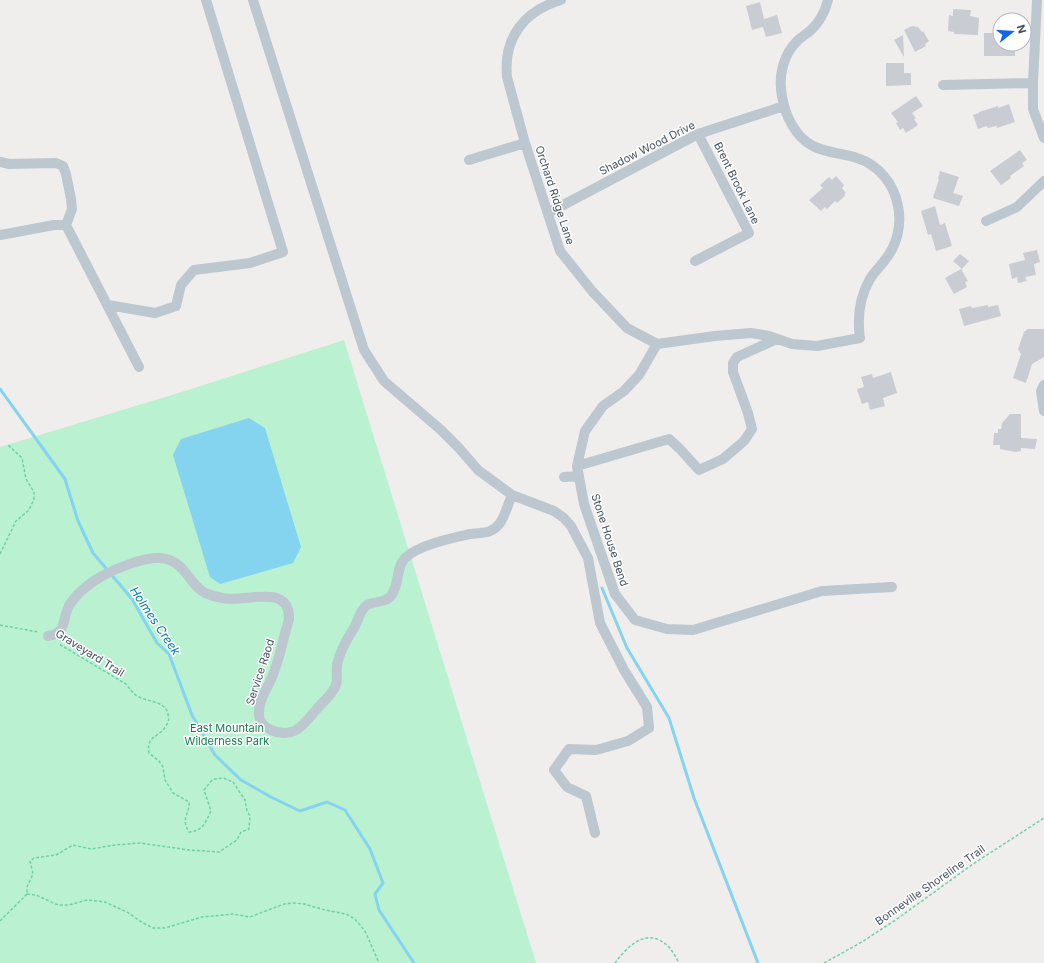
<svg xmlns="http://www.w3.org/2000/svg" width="1044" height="963" font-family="Inter,sans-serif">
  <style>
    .green { fill: #b9f1d1 }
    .water { fill: #84d4f0 }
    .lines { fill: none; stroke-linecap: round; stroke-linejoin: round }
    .stream { stroke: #84d4f0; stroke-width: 3 }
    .building { fill: #caccd3 }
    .path { stroke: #6fd0a5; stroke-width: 1.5; stroke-dasharray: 3 2; stroke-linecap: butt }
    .minor { stroke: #bdc7d0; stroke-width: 10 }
    .labels { text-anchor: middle; stroke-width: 3; stroke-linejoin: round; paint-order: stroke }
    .street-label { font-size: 11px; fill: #45505c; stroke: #fff }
    .park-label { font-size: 11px; fill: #12804e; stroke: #fff }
    .water-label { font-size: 12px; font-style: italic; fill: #067da6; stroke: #fff }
  </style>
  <rect width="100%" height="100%" fill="#f0eded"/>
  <!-- green -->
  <path class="green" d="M344,340L536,963H0V447L185,391Z"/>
  <!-- water -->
  <path class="water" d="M249,418L265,428L301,547L293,563L220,584L210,577L173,455L181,439Z"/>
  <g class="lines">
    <!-- stream -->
    <path class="stream" d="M0,389L65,479L78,521L93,553L132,599L157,643L169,654L192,715L215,755L241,780L271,797L300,811L327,802L345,810L370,849L383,883L375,894L379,910L414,963
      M602,588L627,648L669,718L694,798L758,963"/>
  </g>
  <!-- building -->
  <path class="building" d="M760,2L764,19L777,15L782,33L766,37L763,27L752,30L746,6Z
    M953,9L971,10L970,16L979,18L978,35L954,34V32L948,31L949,15L953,16Z
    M912,26L918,27L922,32L923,31L929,41L925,44L926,46L915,52L904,30Z
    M984,33H1000V44H1015V56H984Z
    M903,35L904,57L894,40Z
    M886,63H904V73H911V85L886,86Z
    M916,96L923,106L912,113L916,118L914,119L918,125L906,133L903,128L900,130L896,123L898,122L891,113Z
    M1009,104L1015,122L997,128L996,126L988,128L987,126L978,129L973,115L979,113V112L998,106V108Z
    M1020,150L1027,160L1022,163L1024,166L1010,176L1011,178L1001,185L990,171Z
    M940,171L959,177L953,193L963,196L959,206L933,198L939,179H938Z
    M836,176L844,185L842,188L846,193L844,195L845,196L837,203L835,201L827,209L825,207L821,211L809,200L823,188L820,185L829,177L832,180Z
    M935,206L940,225L945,223L952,246L936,251L931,234L928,235L921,211Z
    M1037,250L1040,262L1034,264L1036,275L1025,277L1027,281L1018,283L1017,277L1012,279L1009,264L1025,260L1023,253Z
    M960,254L969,261L962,269L953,261Z
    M961,269L968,281L965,282L967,287L954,294L945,278Z
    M988,305V307L998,305L1001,316L964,326L959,309L971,306L972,308Z
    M1028,329H1044V357L1032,364L1026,383L1013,378L1021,354L1018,349L1024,332Z
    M891,372L897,393L883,398L885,406L870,410L868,402L862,404L857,389L864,387L861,377L872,374L873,378Z
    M1010,414H1021V438L1037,439L1035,449L1021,448V451L1016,452L1000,449V445H993L994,433H998V429H1001L1002,423Z"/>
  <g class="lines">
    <!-- path -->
    <path class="path" d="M0,554L16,521L29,510L34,499V492L26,479L22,458L8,445
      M0,625L38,632
      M27,894L36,895L58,905H69L87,900L105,902L127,912L143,923L153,928H165L202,917L233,914L250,917L284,904L294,903L304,904L325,910L346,914L355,919L365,931L379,963
      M0,921L27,894V887L33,874L30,861L34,858L56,855L73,845L91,849L115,845L140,843L189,850L219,852L237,840L241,832L249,829L250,816L247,811L245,800L233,782L223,778L215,779L212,780L204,790L211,811C205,823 203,831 189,832C180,817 190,815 189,802L173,793L165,780L163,767L159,761L149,753C146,735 159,738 166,726C169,721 169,719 168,714C165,701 149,702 139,697C133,694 130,689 126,684L59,644
      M615,963C626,948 645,928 664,943C671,947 675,956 679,963
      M824,963L862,942L897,919L973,864L1044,818"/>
    <!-- minor -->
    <path class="minor" d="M253,0L364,350L384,381L441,430L459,448L478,470L512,495L554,511L564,518L571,526L588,558L600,623L624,670L647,707L649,728L628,741L596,750L569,749L554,770L567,787L586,796L595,833
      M561,0C524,11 503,38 507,77L525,143L560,251L592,291L627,328L657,344L715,336L751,333L769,336L792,344L817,346L860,338C857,317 859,298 870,279C874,272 880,267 885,260C897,245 902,225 898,206C894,184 879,165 857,158C843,153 826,153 813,146C795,137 785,115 782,96C778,76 783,55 798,40C802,37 806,34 810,31C819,23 825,12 828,0
      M1037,0L1033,83V109L1044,138
      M943,85L1033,83
      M469,160L525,143
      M0,162L9,164L56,163L63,166L66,174L71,199L72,209L66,225
      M548,213L698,134L784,106
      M986,221L1017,207L1044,181
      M0,235L54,225H66L139,367
      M695,261L749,233L698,134
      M108,305L155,313L176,306L181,285L194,270L250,263L283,252L206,0
      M657,344L639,375L624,391L603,406L585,431L577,466L584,504L615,594L635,620L667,629L693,630L822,591L892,587
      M1044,385L1041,391L1044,411
      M577,466L669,439L680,449L699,470L723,459L744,441L752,429L748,413L733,372V363L737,357L777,339
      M564,477L579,476
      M48,636C69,633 61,617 70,604C77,593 91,582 102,576C117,568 144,557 160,558C186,560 187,583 205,593C210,595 216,597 222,598C245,603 290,582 289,619C283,638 280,659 272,677C267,689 258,701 259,714C259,721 264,727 271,730C295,739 302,726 316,710C321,704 327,699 332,692C341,681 334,672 338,661C340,652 345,643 349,636C351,632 354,629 355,626C359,618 360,610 367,605C374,601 384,603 390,597C400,586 395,569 405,558C418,545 452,538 470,534C482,532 491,535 500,523C505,516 508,504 512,495"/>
  </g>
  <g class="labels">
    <!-- street labels -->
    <g class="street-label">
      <text transform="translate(647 148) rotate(-27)" y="4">Shadow Wood Drive</text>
      <text transform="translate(737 183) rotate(64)" y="4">Brent Brook Lane</text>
      <text transform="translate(555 195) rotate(72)" y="4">Orchard Ridge Lane</text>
      <text transform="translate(610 540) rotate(72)" y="4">Stone House Bend</text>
      <text transform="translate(90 653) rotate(32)" y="4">Graveyard Trail</text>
      <text transform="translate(260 672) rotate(-72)" y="4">Service Raod</text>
      <text transform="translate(930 885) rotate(-35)" y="4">Bonneville Shoreline Trail</text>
    </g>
    <!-- park labels -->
    <g class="park-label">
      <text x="227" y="732">East Mountain<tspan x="227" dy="13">Wilderness Park</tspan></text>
    </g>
    <!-- water labels -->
    <g class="water-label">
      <text transform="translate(155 621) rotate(56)" y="4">Holmes Creek</text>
    </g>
  </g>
  <!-- north arrow -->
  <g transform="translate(1012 32) rotate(73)"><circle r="19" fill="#ffffff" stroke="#b5b9be"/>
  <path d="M0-3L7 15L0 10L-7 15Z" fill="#1064e7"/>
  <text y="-6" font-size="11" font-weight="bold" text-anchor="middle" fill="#45505c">N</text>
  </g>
</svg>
